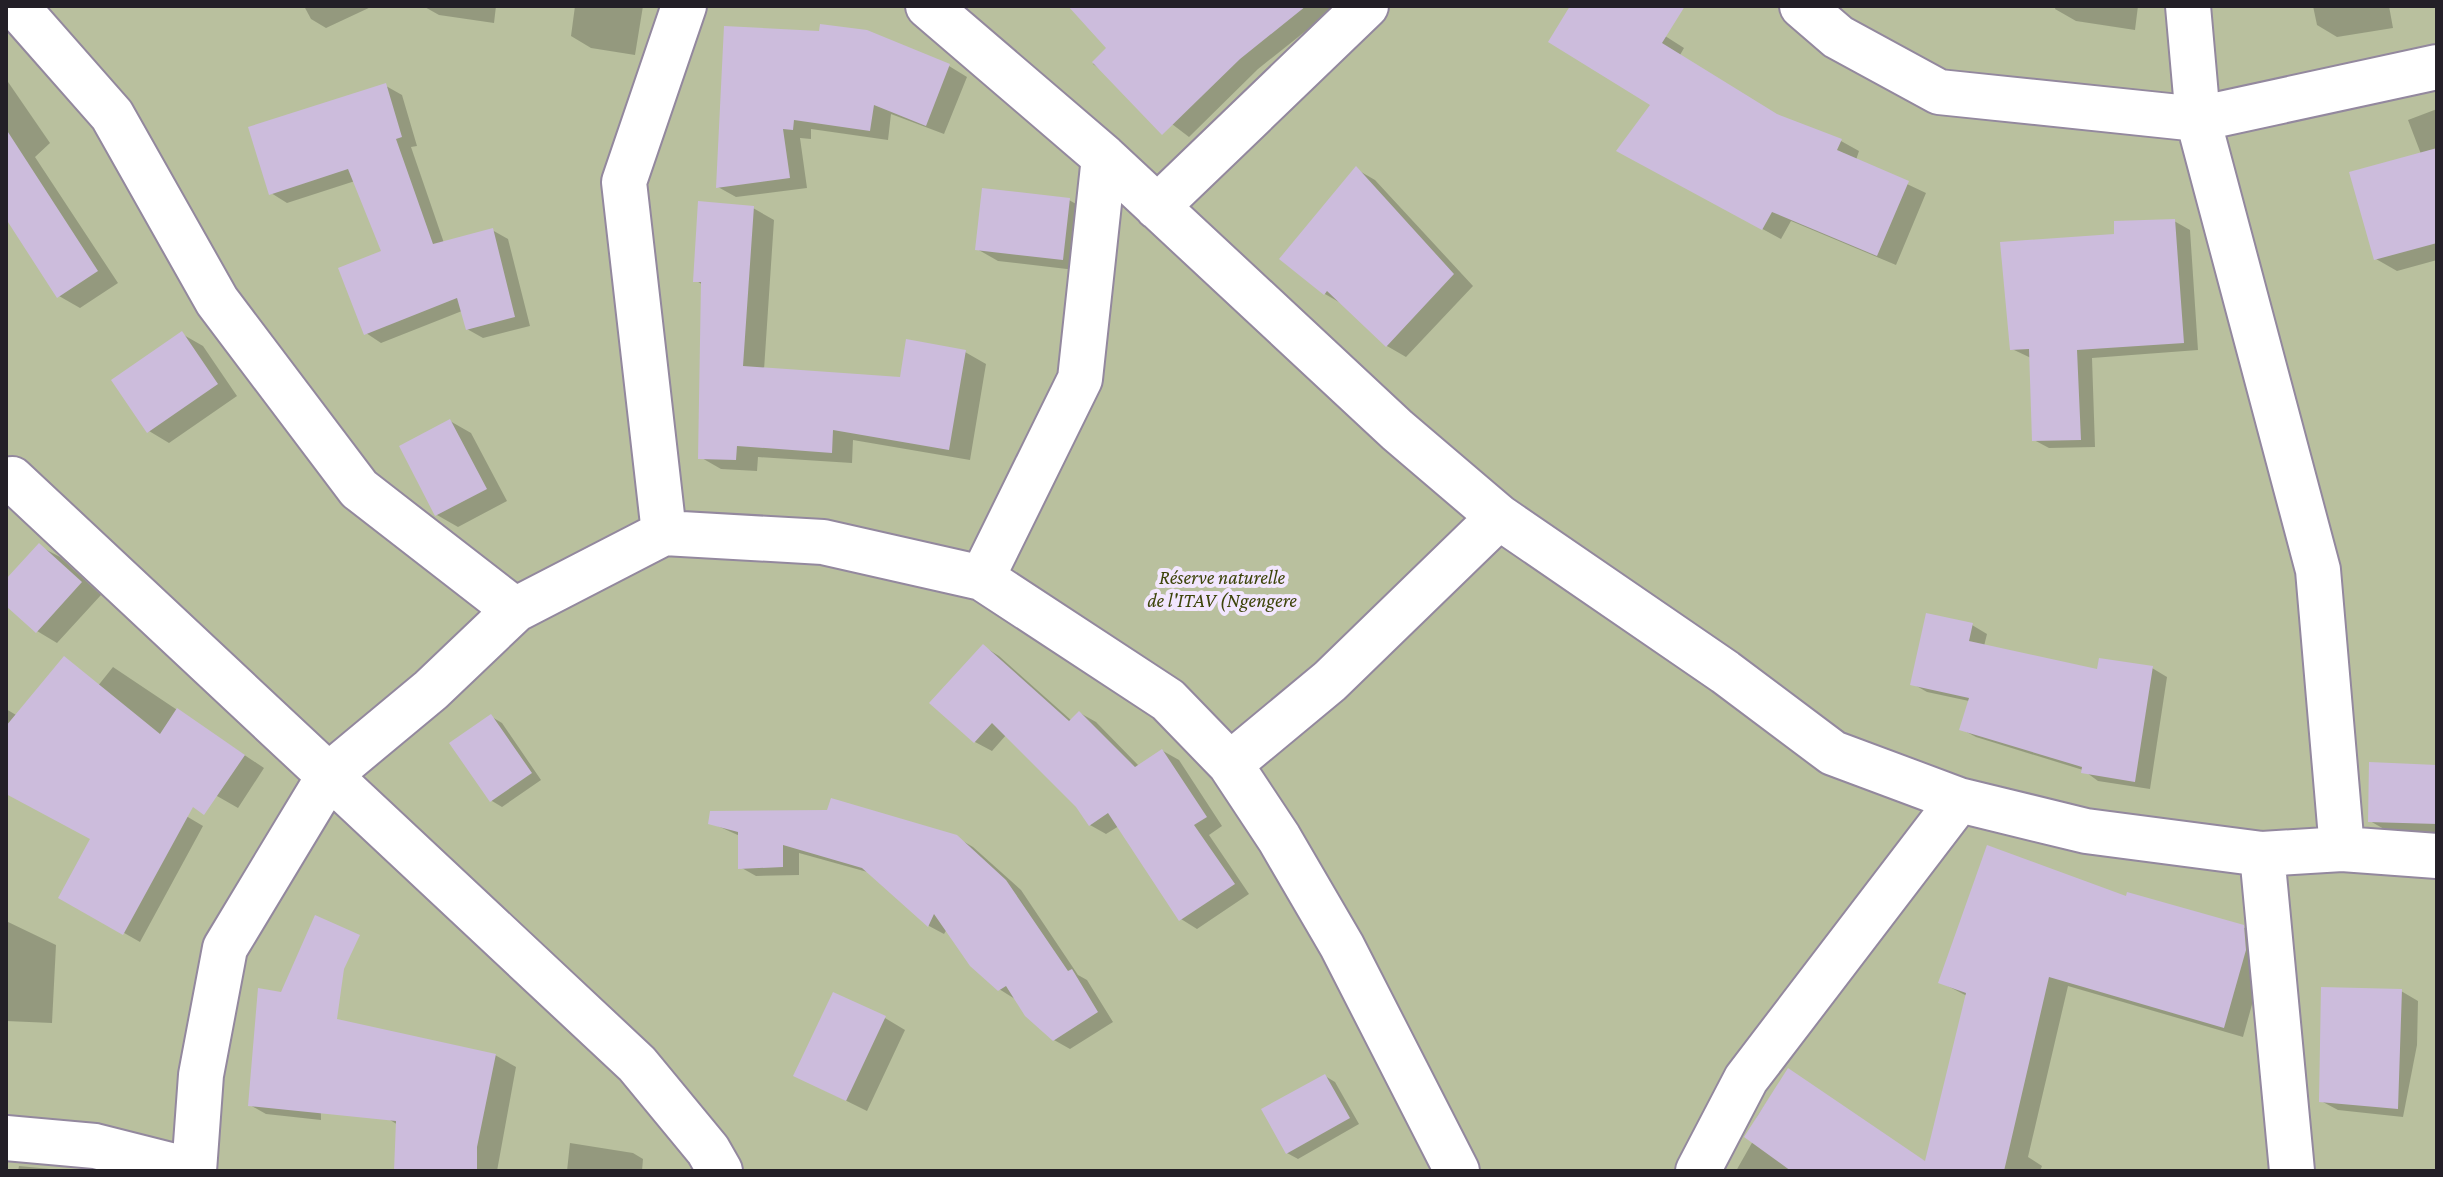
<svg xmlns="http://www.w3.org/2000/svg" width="2443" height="1177" font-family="'Crimson Pro',serif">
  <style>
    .green { fill: #b9c09e }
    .shadow { fill: #0003 }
    .building { fill: #ccbcdc }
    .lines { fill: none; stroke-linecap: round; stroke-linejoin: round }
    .minor-casing { stroke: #93889e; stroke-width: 48 }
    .minor { stroke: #fff; stroke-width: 44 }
    .labels { text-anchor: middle; stroke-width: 8; stroke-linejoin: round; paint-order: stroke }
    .park-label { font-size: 20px; font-style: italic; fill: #3d440a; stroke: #f2e6fe }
  </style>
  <rect width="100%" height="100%" fill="#e5d9f1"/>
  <!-- green -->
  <path class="green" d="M6,6H2437V1171H6Z"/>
  <!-- shadow -->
  <path class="shadow" d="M304,6H373L326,28L311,19Z
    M423,6H496L494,23L439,15Z
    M575,6H643L635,55L591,48L571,36Z
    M1071,6H1337L1258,69L1189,137L1093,64L1109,48Z
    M1573,6H1618L1684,48L1680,55L1780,117L1841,141L1859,151L1856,160L1926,193L1896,265L1791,221L1781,239L1637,161L1653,104Z
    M2056,6H2138L2135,30L2076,21L2055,9Z
    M2313,6H2389L2393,28L2337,37L2317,25Z
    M821,33L949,66L967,77L944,134L891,114L888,140L811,129V139L800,138L807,188L736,197L718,187Z
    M6,79L50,143L35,157L118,283L80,308L59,296L6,215Z
    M386,86L402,95L417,146L411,147L444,243L492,230L508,239L530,326L483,338L467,329L462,311L381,343L366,333L384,252L355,181L287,203L271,193Z
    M2437,109V260L2397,271L2376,259L2421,154L2408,120Z
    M1356,169L1375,180L1473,286L1406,357L1387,346L1344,305L1325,294Z
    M1069,200L1090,212L1084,271L998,261L977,249Z
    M753,208L774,220L764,370L902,379L965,352L986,364L970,460L853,440L852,463L758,457L757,471L721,469L700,457L703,285L695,280Z
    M2174,221L2190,230L2198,350L2092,358L2095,447L2049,448L2034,440L2031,358L2012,349L2116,236Z
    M182,334L203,346L237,396L169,443L149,431Z
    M450,421L471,433L507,501L458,527L437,515Z
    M39,546L60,557L101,595L57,643L37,631L6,603V582Z
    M1972,625L1987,634L1984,646L2098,672L2152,668L2167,677L2150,789L2098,781L2083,770L1976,737L1961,729L1969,701L1927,692L1913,684Z
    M983,646L999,656L1072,721L1080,713L1096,722L1139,766L1163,751L1179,760L1222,826L1209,835L1249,894L1197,929L1181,919L1119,826L1106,834L1090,825L1077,806L1007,734L992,751L975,742L932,703Z
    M113,667L264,768L238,808L217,796L97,687Z
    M6,709L203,826L140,942L61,897L93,839L6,793Z
    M492,717L502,723L541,780L502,807L492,801L452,743Z
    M2437,767V834L2391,833L2370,821Z
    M711,823L956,837L973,847L1021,890L1078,975L1087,980L1113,1022L1070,1049L1054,1040L1015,999L999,989L947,929L944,934L929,926L871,873L799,853V875L756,876L740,867V836Z
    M2128,899L2243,927L2262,938L2264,961L2243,1037L2068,986L2028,1157L2042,1166L2040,1171H1736L1753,1141L1746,1137L1758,1115L1788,1071L1927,1163L1967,996L1940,982Z
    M6,921L56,945L52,1023L6,1021Z
    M260,991L319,1006L321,1120L266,1114L250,1105Z
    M2401,991L2418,1001L2417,1045L2403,1117L2338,1110L2321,1101Z
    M885,1018L905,1030L867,1111L796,1076Z
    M495,1055L516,1067L497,1171H396L398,1125L387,1118Z
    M1325,1076L1335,1082L1359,1124L1298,1159L1287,1153Z
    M570,1143L633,1153L643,1159L642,1171H567Z
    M19,1166L71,1171H18Z"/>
  <!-- building -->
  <path class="building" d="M1068,6H1306L1240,59L1162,135L1092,62L1106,48Z
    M1570,6H1685L1662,43L1777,114L1842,139L1837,150L1909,181L1877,256L1772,212L1762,230L1616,151L1650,105L1548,42Z
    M820,24L867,30L950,64L926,126L874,105L870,131L794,120L793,130L783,129L790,178L716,188L724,26L819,31Z
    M386,83L402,137L396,139L433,244L493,228L515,317L466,330L457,298L364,335L338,268L381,251L348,169L269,195L248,127Z
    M6,129L98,271L57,298L6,219Z
    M2437,148V243L2374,260L2349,172Z
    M1356,166L1454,274L1386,347L1327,291L1324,295L1279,259Z
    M982,188L1070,198L1063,260L975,250Z
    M698,201L754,206L743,366L900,377L906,339L966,350L949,450L833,430L832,453L737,446L736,460L698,459L701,282H693Z
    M2175,219L2184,343L2077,350L2081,440L2032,441L2029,349L2010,350L2000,242L2114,234V221Z
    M182,331L218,384L147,433L111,380Z
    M450,419L487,489L435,516L399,446Z
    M39,543L82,582L36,633L6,606V579Z
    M1926,613L1973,623L1969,641L2097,669L2099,658L2153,666L2135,782L2081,773L2082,767L1959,730L1969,698L1910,685Z
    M983,644L1069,721L1079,711L1135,767L1162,749L1207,817L1194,825L1235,884L1179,921L1108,813L1089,826L1076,807L992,723L974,743L929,703Z
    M64,656L160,734L177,708L245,755L204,815L193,807L123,935L58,898L90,839L6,794V726Z
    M491,714L532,773L490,802L449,743Z
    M2369,762L2437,765V824L2368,822Z
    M831,798L957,835L1006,880L1068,971L1072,969L1098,1012L1053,1041L1025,1016L1006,986L998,991L970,966L934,914L928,927L862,868L783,845V867L738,869V832L708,824L710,811L827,810Z
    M1987,845L2126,896L2127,892L2244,925L2246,950L2224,1028L2049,977L2004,1171H1791L1744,1137L1788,1068L1925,1161L1966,993L1938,983Z
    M315,915L360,935L344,969L337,1019L496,1054L477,1147V1171H394L396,1121L248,1106L258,988L281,992Z
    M2321,987L2402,989L2398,1109L2319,1102Z
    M833,992L886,1016L846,1101L793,1076Z
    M1325,1074L1350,1118L1286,1154L1261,1109Z"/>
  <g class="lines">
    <!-- minor casing -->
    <g class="minor-casing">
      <path id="minor" d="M16,6L112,115L217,301L359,489L515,610
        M928,6L1104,157L1397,430L1499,517L1725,672L1833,753L1959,800L2086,831L2262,854L2342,849L2437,856
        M1802,6L1838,37L1939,92L2198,119L2437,67
        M2188,6L2198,119L2318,570L2342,849
        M1157,207L1366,6
        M6,480L12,479L637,1064L708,1150L720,1171
        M664,533L624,182L684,6
        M982,578L1080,379L1104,157
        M1230,764L1330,681L1499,517
        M2262,854L2292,1171
        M6,1138L95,1146L194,1171
        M194,1171L201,1075L225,948L330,774L431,690L515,610L664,533L823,542L982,578L1168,700L1230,764L1279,838L1342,946L1457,1171
        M1698,1171L1746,1079L1959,800"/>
    </g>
    <!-- minor -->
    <use href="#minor" class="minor"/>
  </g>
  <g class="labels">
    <!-- park labels -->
    <g class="park-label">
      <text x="1222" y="584">Réserve naturelle<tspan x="1222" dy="23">de l'ITAV (Ngengere</tspan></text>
    </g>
  </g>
  <!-- border -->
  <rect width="2443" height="1177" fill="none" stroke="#231f27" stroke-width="16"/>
</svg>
